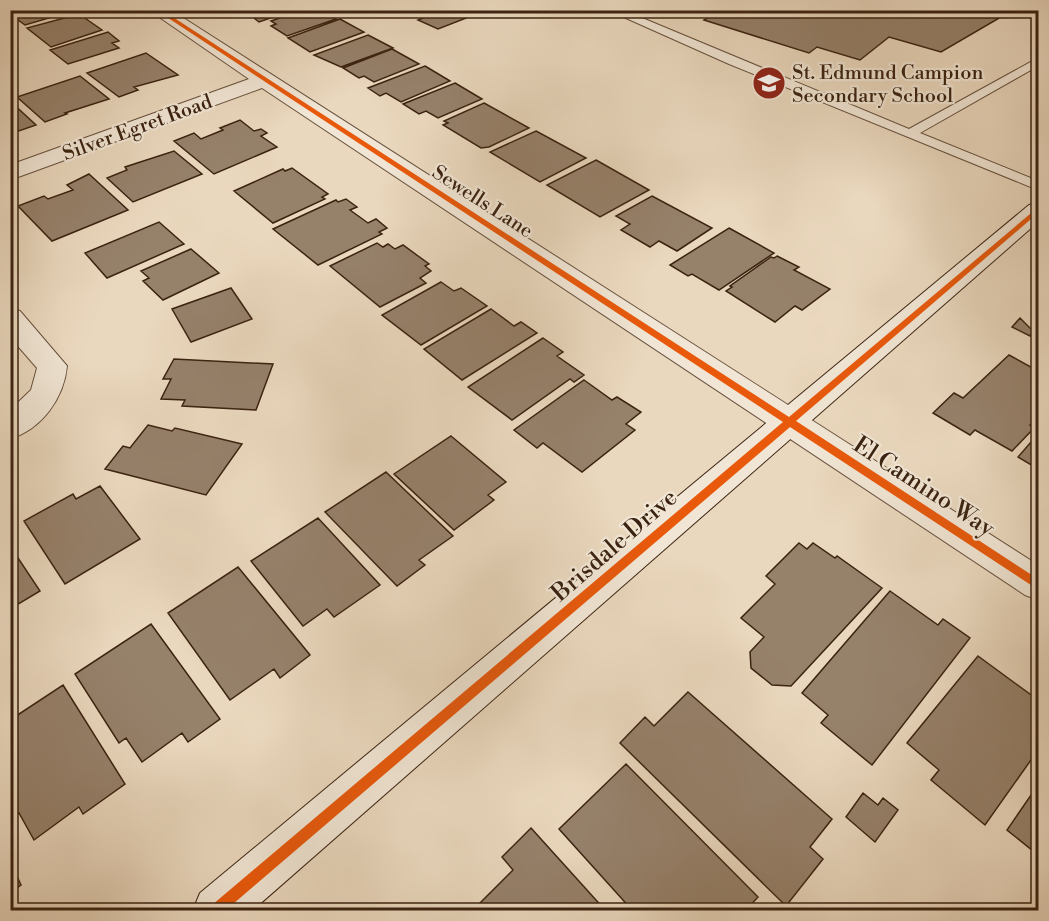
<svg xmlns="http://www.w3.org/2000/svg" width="1049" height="921" font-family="'Libre Bodoni',serif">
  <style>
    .building { fill: #96816b; stroke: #3b2311; stroke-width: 1.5 }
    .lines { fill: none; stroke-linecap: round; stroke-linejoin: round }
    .lane-casing { stroke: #67503c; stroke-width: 2 }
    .street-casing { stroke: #67503c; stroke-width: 2 }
    .secondary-casing { stroke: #3b2311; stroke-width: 2 }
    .lane { fill: #f1e6d5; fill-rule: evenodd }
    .street { fill: #f1e6d5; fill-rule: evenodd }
    .secondary { fill: #f1e6d5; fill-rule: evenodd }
    .cycleway-casing { stroke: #f1e6d5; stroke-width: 4 }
    .cycleway { fill: #e8590c; fill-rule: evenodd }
    .labels { text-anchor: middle; stroke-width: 4.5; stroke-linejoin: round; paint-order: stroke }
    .far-poi-label { font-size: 20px; fill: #3b2311; stroke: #f1e6d5; text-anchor: start }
    .far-street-label { font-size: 20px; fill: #3b2311; stroke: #f1e6d5 }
    .street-label { font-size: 24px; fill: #3b2311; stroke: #f1e6d5 }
  </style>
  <rect width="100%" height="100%" fill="#ead8be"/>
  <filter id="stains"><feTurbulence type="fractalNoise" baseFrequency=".00333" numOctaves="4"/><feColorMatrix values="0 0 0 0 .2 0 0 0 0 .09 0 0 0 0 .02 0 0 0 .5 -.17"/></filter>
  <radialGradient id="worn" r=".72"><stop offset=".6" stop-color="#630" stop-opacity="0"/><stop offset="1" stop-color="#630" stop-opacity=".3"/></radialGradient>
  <!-- building -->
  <path class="building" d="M10,10H76L25,25L10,14Z
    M244,10H294L259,22Z
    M303,10H320L336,19L287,36L271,26L276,24L271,21Z
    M442,10H455L469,17L438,29L418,20Z
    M457,10H487L470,17Z
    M704,10H1013L941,52L889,37L860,60L817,47L809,53L704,20L714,14Z
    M79,14L102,30L51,47L27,28Z
    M340,19L364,32L310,52L288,38Z
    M108,32L119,41L112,43L119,48L68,64L50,50Z
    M368,35L393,48L341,67L314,55Z
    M392,49L419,64L374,82L364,76L359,78L343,68Z
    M146,53L178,75L134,87L138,90L119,97L87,73Z
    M425,66L450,81L401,102L386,93L380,96L368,88Z
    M80,76L109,99L65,113L67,114L45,122L17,97Z
    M455,83L482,99L438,118L426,111L419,114L403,104Z
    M10,101L36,125L13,133L10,131Z
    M484,103L529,128L489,147L481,148L443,125L448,123L444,121Z
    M240,120L254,131L261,129L267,133L261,136L277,147L214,174L174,141L194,133L201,139L223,130L220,128Z
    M536,131L586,158L540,182L490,152Z
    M174,151L202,174L133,202L107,178L127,170L125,167Z
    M596,160L649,190L600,217L547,185Z
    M292,168L328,194L322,197L325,199L273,223L234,191L283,169L285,171Z
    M89,174L128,210L52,241L18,206L44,196L48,199L73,190L67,185Z
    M652,196L712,228L677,251L659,241L650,247L621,230L630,224L616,216Z
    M346,199L357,207L350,210L368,223L376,219L387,228L379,232L382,234L318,265L273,229L336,200L338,202Z
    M159,222L184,244L107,278L85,253Z
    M729,228L774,253L719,290L692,274L688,276L670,265Z
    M377,243L383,247L388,244L395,249L403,245L429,264L425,266L431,271L420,278L426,283L380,307L330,266Z
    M191,249L219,273L163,300L143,281L149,278L141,271Z
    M777,256L799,267L794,270L830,289L802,310L795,306L775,322L726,291L732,287L730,286L771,257L774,258Z
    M441,282L454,291L461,288L487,306L421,345L382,315Z
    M231,288L252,319L191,342L172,309Z
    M491,309L514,326L521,322L537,333L462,380L424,349Z
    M1020,318L1033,331L1030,336L1012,327Z
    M543,338L563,352L557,356L584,375L574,382L570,379L512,420L468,387Z
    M1009,355L1038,371V417L1030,425L1035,427L1012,451L975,430L970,435L933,413L954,393L963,398Z
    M174,359L273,364L256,410L182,406L185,400L161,399L171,379H163Z
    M584,380L612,400L617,397L641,412L626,424L635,430L582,472L543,443L537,448L514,430Z
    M148,425L172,431L175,428L242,444L206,495L105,469L123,446L130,448Z
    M1038,434V469L1018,457Z
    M451,436L506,482L488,495L494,500L454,530L394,474Z
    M386,472L453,536L419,560L425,565L397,586L325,512Z
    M100,486L140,539L65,584L24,521L73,494L76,499Z
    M318,518L380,585L334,617L327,609L303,626L251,561Z
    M799,543L807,549L813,543L835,558L837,556L882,588L791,686L772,685L751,668L750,652L764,637L741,618L775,584L766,576Z
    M10,546L40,591L10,609Z
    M238,567L310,655L280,678L274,669L230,700L168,613Z
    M890,591L938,625L943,619L970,638L872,765L821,723L828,715L802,693Z
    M151,624L220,719L188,742L182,733L142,762L126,738L119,743L75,674Z
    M978,656L1038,700V750L985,825L931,780L939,770L907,743Z
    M63,685L125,784L83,814L79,807L34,840L19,813L10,819V720Z
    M688,692L832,819L810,847L823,859L786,906L620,743L645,717L654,726Z
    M626,764L758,897L746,910H632L559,829Z
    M1038,785V855L1007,830Z
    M863,793L878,805L883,798L898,810L875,842L846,817Z
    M531,828L605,910H473L513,870L502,857Z
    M10,861L21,885L10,893Z"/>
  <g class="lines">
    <!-- lane casing -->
    <g class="lane-casing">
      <path id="lane" d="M608,10H623L909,129L1038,58V66L920,133L1038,181V190L729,64Z"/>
    </g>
    <!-- street casing -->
    <g class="street-casing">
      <path id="street" d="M149,10H171L1038,565V600L1025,595L262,88L10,180V165L249,79Z
        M10,309L20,311L67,366C64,398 42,429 10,439V410L31,390L37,368L10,337Z"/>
    </g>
    <!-- secondary casing -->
    <g class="secondary-casing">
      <path id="secondary" d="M1038,203V222L253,910H193L200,893L1029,205Z"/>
    </g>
    <!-- lane -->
    <use href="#lane" class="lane"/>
    <!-- street -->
    <use href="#street" class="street"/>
    <!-- secondary -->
    <use href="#secondary" class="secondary"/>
    <!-- cycleway casing -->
    <g class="cycleway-casing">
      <path id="cycleway" d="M156,10H162L789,417L1036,209L1038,208V213L796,421L1038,579V588L1034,587L790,427L226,910H211L212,905L783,422Z"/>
    </g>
    <!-- cycleway -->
    <use href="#cycleway" class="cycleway"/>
  </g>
  <!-- icons -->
  <defs>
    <g id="school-disc" transform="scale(1.725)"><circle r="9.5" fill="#8f2418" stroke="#f1e6d5"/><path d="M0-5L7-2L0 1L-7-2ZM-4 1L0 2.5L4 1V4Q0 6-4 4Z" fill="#fff"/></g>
  </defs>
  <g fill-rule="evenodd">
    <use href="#school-disc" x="769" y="83"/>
  </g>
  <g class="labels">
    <!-- far-poi labels -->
    <g class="far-poi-label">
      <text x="792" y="79">St. Edmund Campion<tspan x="792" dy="23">Secondary School</tspan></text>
    </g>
    <!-- far-street labels -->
    <g class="far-street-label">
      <text transform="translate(137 127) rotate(-20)" y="7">Silver Egret Road</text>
      <text transform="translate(483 201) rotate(33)" y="7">Sewells Lane</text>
    </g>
    <!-- street labels -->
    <g class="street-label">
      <text transform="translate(924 486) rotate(33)" y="8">El Camino Way</text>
      <text transform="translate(614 545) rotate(-41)" y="8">Brisdale Drive</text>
    </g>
  </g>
  <!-- margin -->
  <rect width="1049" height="921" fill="none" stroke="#ead8be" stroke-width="36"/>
  <rect x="12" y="12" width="1025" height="897" fill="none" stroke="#3b2311" stroke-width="3"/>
  <rect x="18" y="18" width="1013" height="885" fill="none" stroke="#3b2311" stroke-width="1.5"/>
  <rect width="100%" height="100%" filter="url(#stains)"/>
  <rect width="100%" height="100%" fill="url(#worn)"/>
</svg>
